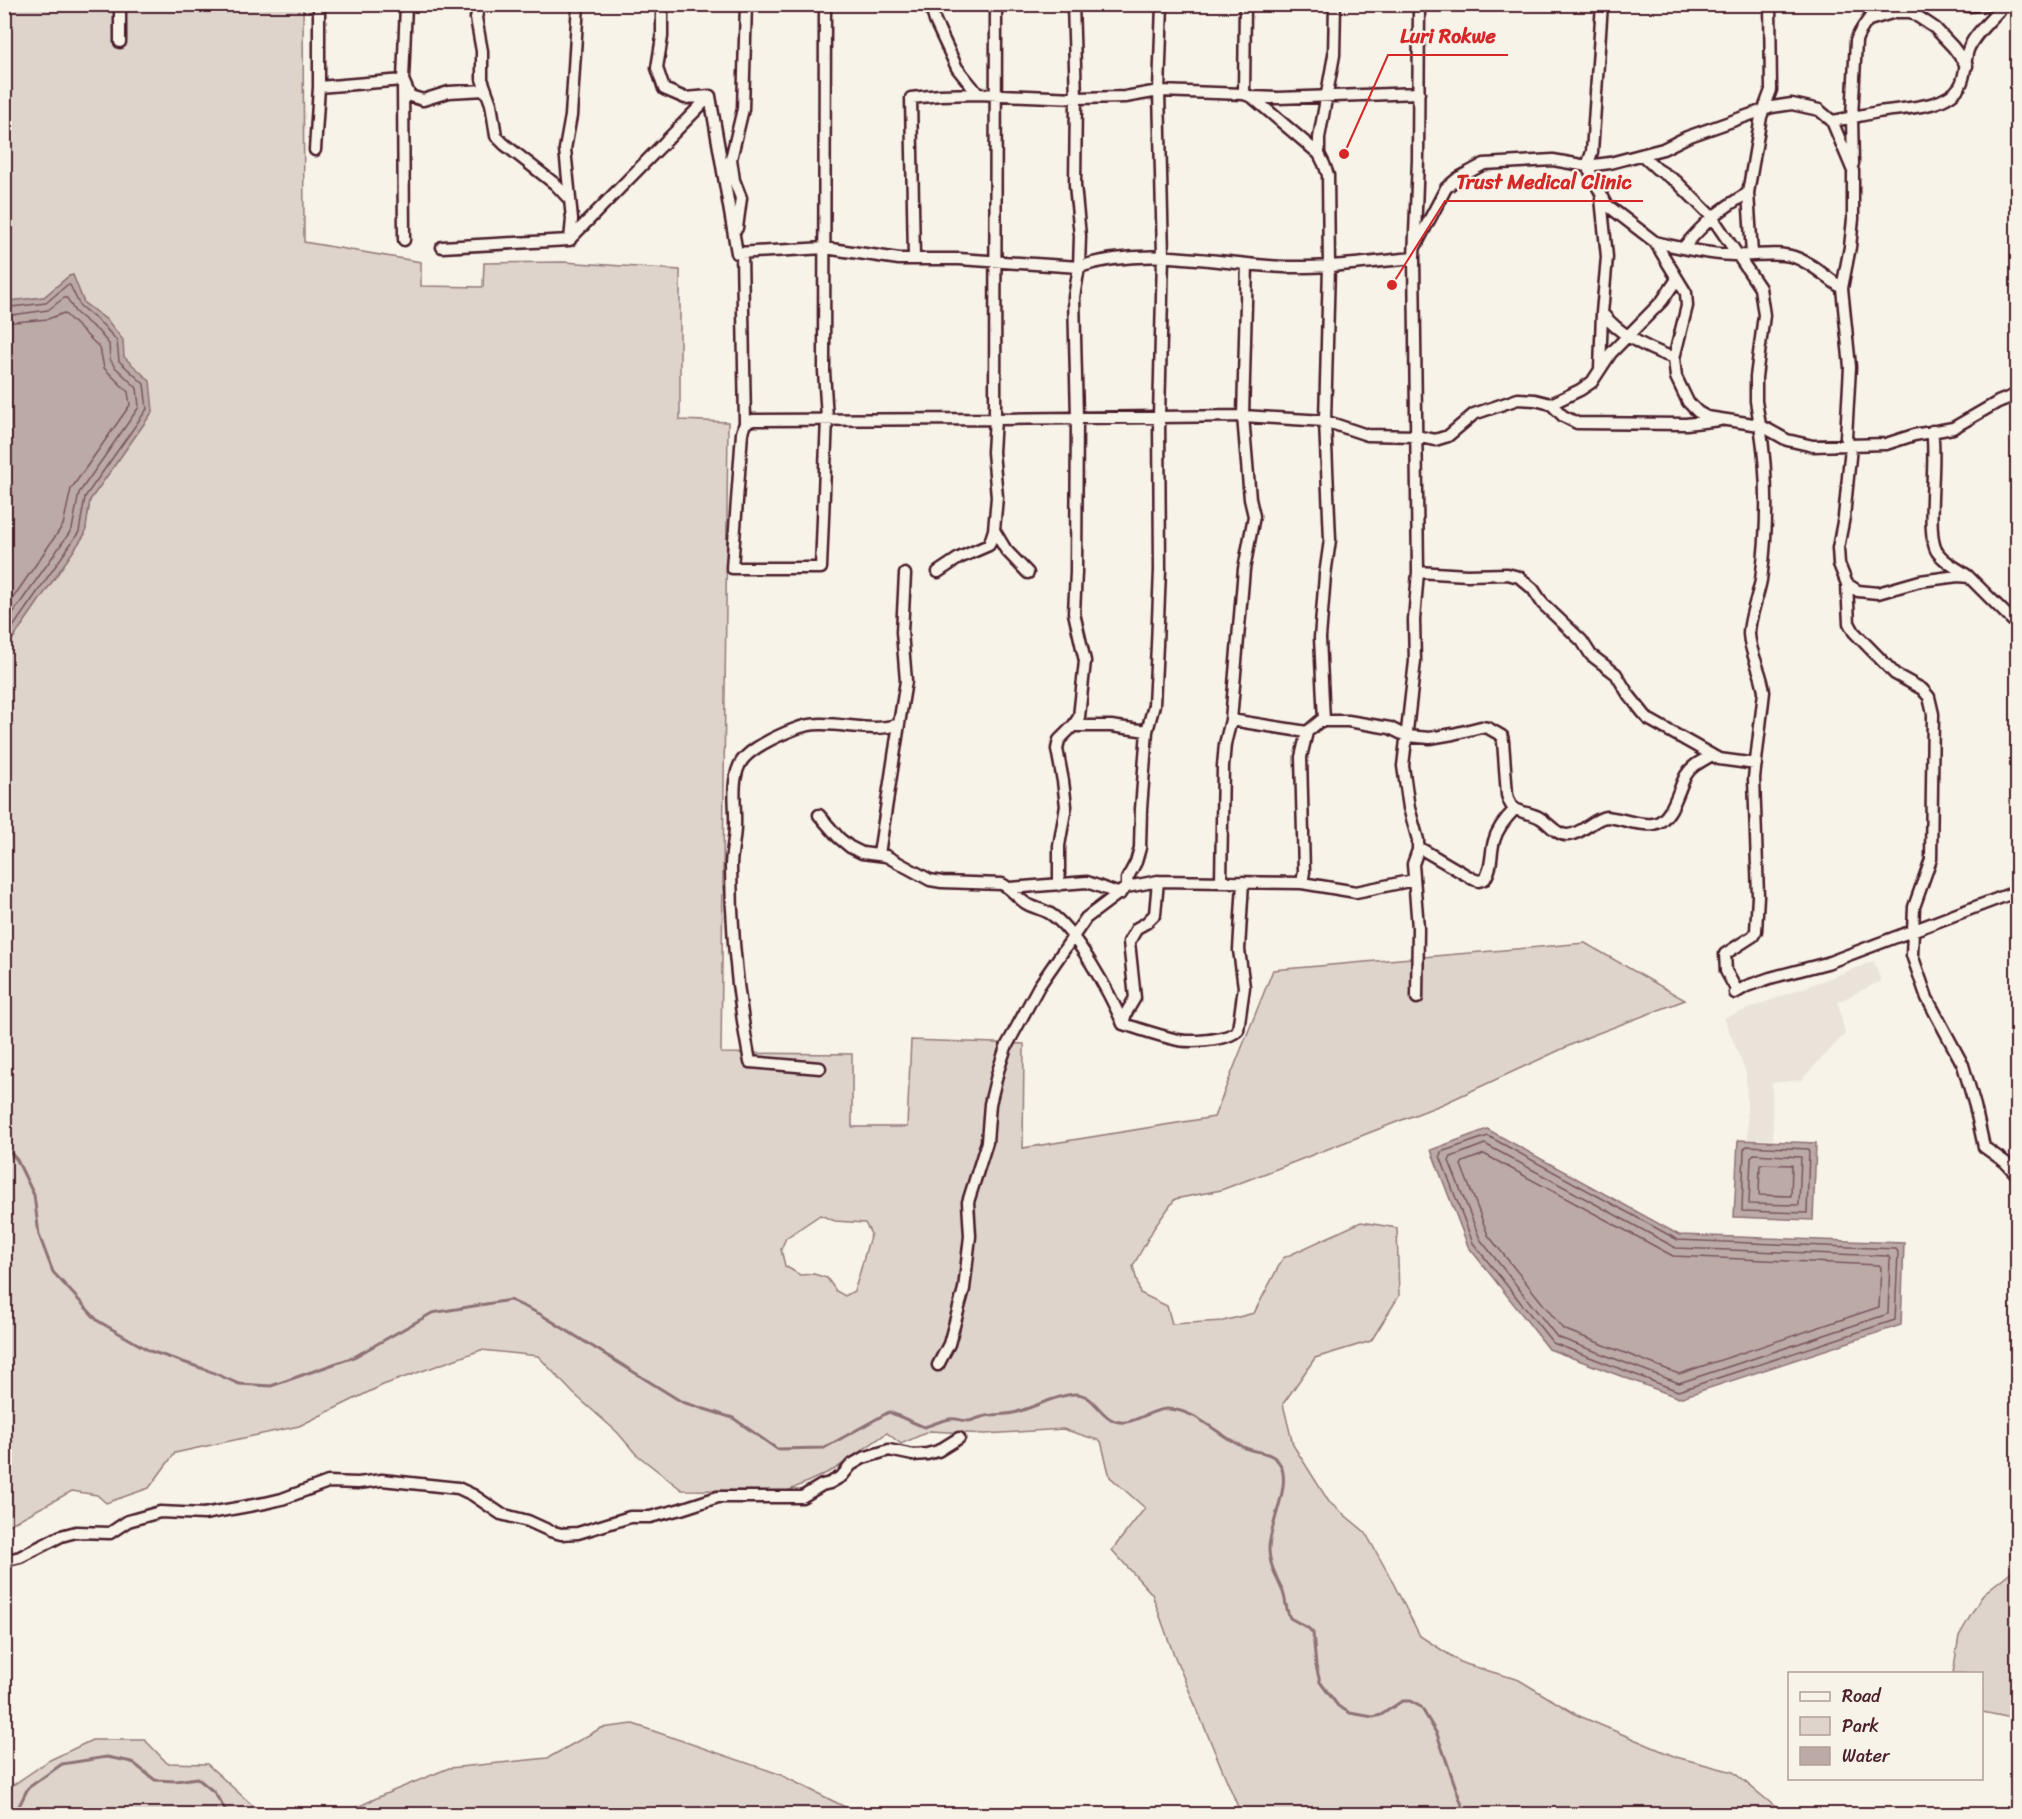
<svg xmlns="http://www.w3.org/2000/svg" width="2022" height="1819" font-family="Sriracha,sans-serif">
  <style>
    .built { fill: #eae3da }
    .green { fill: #ded4cc; stroke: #947a7c; stroke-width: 1.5; fill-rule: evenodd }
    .water { fill: #bcaaa7; stroke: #8e7275; stroke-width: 1.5 }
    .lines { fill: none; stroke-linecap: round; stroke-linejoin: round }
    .shore { stroke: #78575d; stroke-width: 1.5 }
    .stream { stroke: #8e7275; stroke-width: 3 }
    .minor-casing { stroke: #4a1f2b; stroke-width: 15 }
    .minor { stroke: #f7f3e8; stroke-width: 10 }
    .leader { fill: none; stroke: #d62828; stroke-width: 2 }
    .callout-dot { fill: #d62828; stroke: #f7f3e8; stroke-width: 2 }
    .callout-label { font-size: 20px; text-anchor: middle; font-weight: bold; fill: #d62828; stroke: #f7f3e8; stroke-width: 4.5; stroke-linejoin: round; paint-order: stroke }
  </style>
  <rect width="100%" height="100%" fill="#f7f3e8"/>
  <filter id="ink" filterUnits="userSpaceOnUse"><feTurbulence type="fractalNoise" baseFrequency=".0167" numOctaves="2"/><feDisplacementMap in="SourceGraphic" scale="12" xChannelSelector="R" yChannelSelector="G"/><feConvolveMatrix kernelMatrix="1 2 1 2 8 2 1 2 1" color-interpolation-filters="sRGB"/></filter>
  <g filter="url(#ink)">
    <!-- built -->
    <path class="built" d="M1874,961L1881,981L1838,1002L1845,1034L1801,1080L1772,1083L1773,1139L1748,1140L1746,1073L1724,1018Z"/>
    <!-- green -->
    <path class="green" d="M5,5H303L304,242L421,262V286L483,287L484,263L564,262L680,270V420L728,422L721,1053L852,1054V1127H907L911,1040L1024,1044L1023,1148L1214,1117L1273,970L1585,943L1685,1000L1588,1037L1443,1104L1266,1173L1221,1190L1175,1199L1154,1228L1133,1266L1140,1293L1167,1306L1172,1324L1223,1321L1254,1313L1283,1258L1361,1222L1397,1228L1399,1296L1371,1341L1315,1358L1283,1404L1293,1445L1329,1502L1365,1532L1388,1573L1420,1636L1462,1663L1519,1680L1577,1715L1676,1757L1733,1772L1784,1814H1241L1172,1650L1152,1594L1112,1550L1145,1508L1110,1477L1101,1441L1063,1429L985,1434L930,1431L901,1444L887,1433L835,1469L788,1491L682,1490L636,1454L617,1432L573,1393L538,1356L481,1350L383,1385L299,1426L175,1453L149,1488L106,1503L97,1495L72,1491L5,1527V650L85,534L90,500L153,411L124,357L108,321L84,303L73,276H69L44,297L10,301L5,296ZM820,1215L835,1221L865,1223L871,1234C864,1253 861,1273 854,1291L845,1296L836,1291L827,1278L814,1274L800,1275L785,1266L781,1249L786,1238Z
      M2017,1567V1719L1982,1712V1674L1953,1673L1959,1636L1983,1594Z
      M633,1724L779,1774L847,1808L855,1814H343L383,1795L449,1768L548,1758L601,1728Z
      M92,1740H145L167,1763L207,1764L262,1814H5V1771L10,1787L50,1760Z"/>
    <!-- water -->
    <path class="water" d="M73,275L84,303L108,321L123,340L124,357L150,381L153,411L90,500L85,534L5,650V296L10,301L44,297L69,276Z
      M1487,1129L1679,1235L1904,1243L1901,1325L1679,1398L1549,1349L1468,1246L1431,1150Z
      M1738,1140L1816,1143L1813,1220L1734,1217Z"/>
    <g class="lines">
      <!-- shore -->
      <path class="shore" d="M4,304L11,307L46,303L67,285H70L80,306L103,325L117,341L119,361L144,384L147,409L85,497L79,532L4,640
        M4,313L12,315L48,310L64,298H67L75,312L98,331L109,344L110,359L114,366L137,388L139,407L79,493L72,529L4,626
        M4,323L48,319L64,313L100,348L104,368L128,392L130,405L71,489L63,525L4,611
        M1488,1136L1678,1240L1896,1249L1898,1252L1895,1320L1678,1391L1553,1343L1473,1243L1440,1156L1441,1152Z
        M1485,1144L1676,1248L1888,1256L1890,1259L1888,1314L1679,1383L1557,1337L1480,1239L1449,1161L1451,1157Z
        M1747,1146L1809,1149L1807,1213L1742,1211L1744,1149Z
        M1484,1154L1673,1256L1879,1265L1881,1267L1879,1307L1679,1374L1563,1329L1488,1235L1461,1165L1463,1162Z
        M1754,1154L1801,1157L1799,1205L1749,1204L1751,1157Z
        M1760,1164L1792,1165L1791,1196L1759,1195Z"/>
      <!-- stream -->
      <path class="stream" d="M4,1145L17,1160L34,1195L39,1235L53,1272L98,1321L150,1351L207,1370L239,1384L271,1386L354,1357L432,1313L510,1300L540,1314L682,1402L733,1418L777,1449L824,1448L889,1412L924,1427C932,1425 942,1420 950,1419C956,1418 963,1421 969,1421C974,1420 980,1417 986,1416C995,1414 1004,1415 1013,1413C1031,1409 1058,1394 1075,1394C1095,1394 1099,1416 1115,1421C1133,1427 1149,1409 1167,1409C1198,1409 1220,1439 1248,1449C1260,1453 1273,1452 1280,1464C1292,1485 1269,1525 1269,1549C1269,1564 1277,1578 1283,1592C1286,1601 1286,1610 1290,1618L1308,1628L1313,1633L1316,1666L1320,1682L1338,1706L1350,1713L1373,1717L1381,1715L1402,1701H1410L1421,1707L1437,1734L1465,1814
        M4,1800L13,1814
        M15,1814L28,1788L62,1764L107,1757L132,1762L155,1780L176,1781L197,1778L214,1792L228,1814"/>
      <!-- minor casing -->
      <g class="minor-casing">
        <path id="minor" d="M479,4L476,18L482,51V79L491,104L496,136L504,144L555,184L569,199
          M662,4V37L657,68L664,89L685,98L710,96
          M825,4L824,371L827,418L821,568H732L742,433L745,423L753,420L995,419L1243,416L1325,421L1367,435L1416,436L1435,440L1448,436L1474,414L1518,399L1535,400L1551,404L1563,416L1577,423L1686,424L1720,420
          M930,4L935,21L957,68L978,94
          M1899,4L1935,28L1953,47L1967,66
          M1968,6L1995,4
          M1869,20L1895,12H1910
          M120,42V4
          M319,87L403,80L410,96L423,100L449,92L485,90
          M1244,94L1245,4
          M1252,97L1278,98L1419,93
          M1832,121C1847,119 1862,115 1878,112C1901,108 1945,109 1960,86C1967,74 1964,62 1968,50C1974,34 1992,19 2003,6
          M315,150L319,87V4
          M1642,155L1657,169L1676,181L1712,217L1760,288L1764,315L1756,377V401L1760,425L1787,440L1813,446L1886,444L1914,435L1953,428L1998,402L2018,394
          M1853,164L1852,117L1856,41C1860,27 1872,18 1878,4
          M1587,166L1610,163L1663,149L1687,137L1772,107L1792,104L1819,110L1832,121L1853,171V219L1850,247L1842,288
          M1587,166L1592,152L1602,4
          M1601,198L1607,257L1602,313C1619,334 1648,349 1674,358
          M737,228L741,198L734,180L731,159L743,109L746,4
          M404,240L403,80L406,4
          M570,240L572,219L565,149L571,116L578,4
          M1655,242C1681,248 1707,254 1734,255C1753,257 1775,251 1794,257C1812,263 1827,278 1842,288L1850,367L1846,437L1851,447L1844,517L1838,548L1839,564L1847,584L1858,591L1878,593L1920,581L1958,576L1969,577L2018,626
          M442,247L569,240L710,96L737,253L825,248L899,259H959L1079,267C1146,245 1217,264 1285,267C1328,268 1372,262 1414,258
          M1415,247L1446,188L1458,178L1484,164L1553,160L1587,166L1607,205L1655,242L1686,293L1687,306L1674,358L1676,377L1688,402L1698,412L1707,417L1760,425C1768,476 1768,528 1761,580C1758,597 1749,618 1749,634C1750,654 1762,672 1764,692L1754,778L1758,896L1756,931L1753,936L1725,954L1726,971L1737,991
          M1683,248C1705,222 1719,210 1748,193
          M742,253L745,423
          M1752,254L1748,193L1761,117L1771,90L1770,4
          M914,258L911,98L940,95L978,94L1076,98L1125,97L1159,91L1244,94L1252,97L1319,154
          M1600,369L1602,313
          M1551,404L1580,390L1592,382L1611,353L1662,301L1677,279
          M1932,431C1938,459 1924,537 1938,553C1945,563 1959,569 1968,576
          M994,530L1006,550L1028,573
          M938,572L959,558L989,545L994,530L997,497L993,452L995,419L996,4
          M1418,572L1467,575L1507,574L1519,577L1533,589L1543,604L1582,641L1591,655L1616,674L1628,694L1648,719L1719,759L1756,764
          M1847,584L1849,623L1854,632L1895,674L1922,689L1929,697L1933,714L1931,859L1914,907L1912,955L1927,998L1963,1065L1975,1106L1984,1147L2005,1162L2018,1176
          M1231,720L1307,732L1320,721H1348L1390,728L1406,736L1430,738L1453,734L1481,727L1488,728L1502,736L1503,741L1507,795C1509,800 1509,805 1514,808C1521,813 1532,813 1540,818C1549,823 1557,836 1568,835C1582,834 1593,819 1606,817C1622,818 1637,826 1653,824C1672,822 1678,789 1686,775C1692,765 1702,761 1712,755
          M1324,721L1320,638L1325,575L1330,540L1325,421L1329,266L1328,175L1324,164L1319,154V138L1334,55L1335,4
          M1073,726L1079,717L1085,661L1074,613L1076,572L1077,417L1074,297L1079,267L1080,236L1075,185L1076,98L1073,4
          M819,815L839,838L850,847L862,853L886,856L930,880L942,882L1002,884C1012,889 1018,899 1027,904C1034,908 1042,909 1049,913C1075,928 1111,996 1123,1024C1140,1029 1157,1035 1174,1039C1187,1043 1228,1041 1238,1030L1244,987L1239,950L1243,882
          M1418,847L1473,879L1479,881L1485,879C1493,866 1490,855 1494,841C1497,829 1506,818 1515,809
          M879,854L899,724
          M1221,881L1223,766L1225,744L1231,720L1244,569L1254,516L1250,499L1243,416L1247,264
          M1302,883L1304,872L1301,757L1307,732
          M1059,885V846L1066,806L1063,781L1057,749L1059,740L1073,726H1111L1147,731
          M1127,887V879L1136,862L1140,848L1141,809L1147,731L1154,705L1157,645L1160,570L1159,416L1163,256L1159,91L1162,4
          M1010,888L1087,882L1120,894
          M1735,993L1747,986L1770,978L1827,963L2018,891
          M1417,998L1418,928L1413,864L1418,850V840L1409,808L1403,766L1415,661L1414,620L1418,572L1414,258L1418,160L1419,4
          M1123,1024L1126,1013L1135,998L1129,942L1137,928L1146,923L1155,914L1158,881
          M820,1068L750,1062C738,999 731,931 731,867C731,853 735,839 735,826C736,807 731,784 739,766C745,750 779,735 795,729C827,715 867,736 899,724L906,681L902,632L905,574
          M938,1365L949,1344L964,1289L970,1236L968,1202L987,1142L990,1104L998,1071L1006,1047L1039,986L1086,918L1127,887L1158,881L1302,883L1356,892L1414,880
          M4,1561L20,1557L61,1536L76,1532L110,1533L128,1521L160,1512L204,1514L265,1503L282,1499L328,1482L358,1483L382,1480L458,1488L473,1495L501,1514L528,1521L550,1531L561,1534L578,1533L630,1517H650L681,1509L718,1497H802L822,1485L830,1483L842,1476L851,1465L863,1458L889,1450L913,1455L927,1454L938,1451L959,1438"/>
      </g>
      <!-- minor -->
      <use href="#minor" class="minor"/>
    </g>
  </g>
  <!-- callouts -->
  <path class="leader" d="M1344 154L1388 55H1508M1392 285L1445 201H1643"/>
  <g class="callout-dot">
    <circle cx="1344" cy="154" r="6"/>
    <circle cx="1392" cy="285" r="6"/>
  </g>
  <g class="callout-label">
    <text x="1448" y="43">Luri Rokwe</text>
    <text x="1544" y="189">Trust Medical Clinic</text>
  </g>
  <!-- margin -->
  <rect width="2022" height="1819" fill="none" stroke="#f7f3e8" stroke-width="24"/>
  <rect x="12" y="12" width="1998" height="1795" fill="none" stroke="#4a1f2b" stroke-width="2" filter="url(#ink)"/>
  <!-- legend -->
  <rect x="1788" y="1672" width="195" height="108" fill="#f7f3e8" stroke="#b29e9c" stroke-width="1.5"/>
  <rect x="1800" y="1692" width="30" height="9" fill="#f7f3e8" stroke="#b29e9c" stroke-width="1.5"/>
  <text x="1842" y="1702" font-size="18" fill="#4a1f2b">Road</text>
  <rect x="1800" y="1717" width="30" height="18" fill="#ded4cc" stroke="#b29e9c" stroke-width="1.5"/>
  <text x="1842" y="1732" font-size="18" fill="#4a1f2b">Park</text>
  <rect x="1800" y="1747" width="30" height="18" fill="#bcaaa7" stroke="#b29e9c" stroke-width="1.5"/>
  <text x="1842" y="1762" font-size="18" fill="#4a1f2b">Water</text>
</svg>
